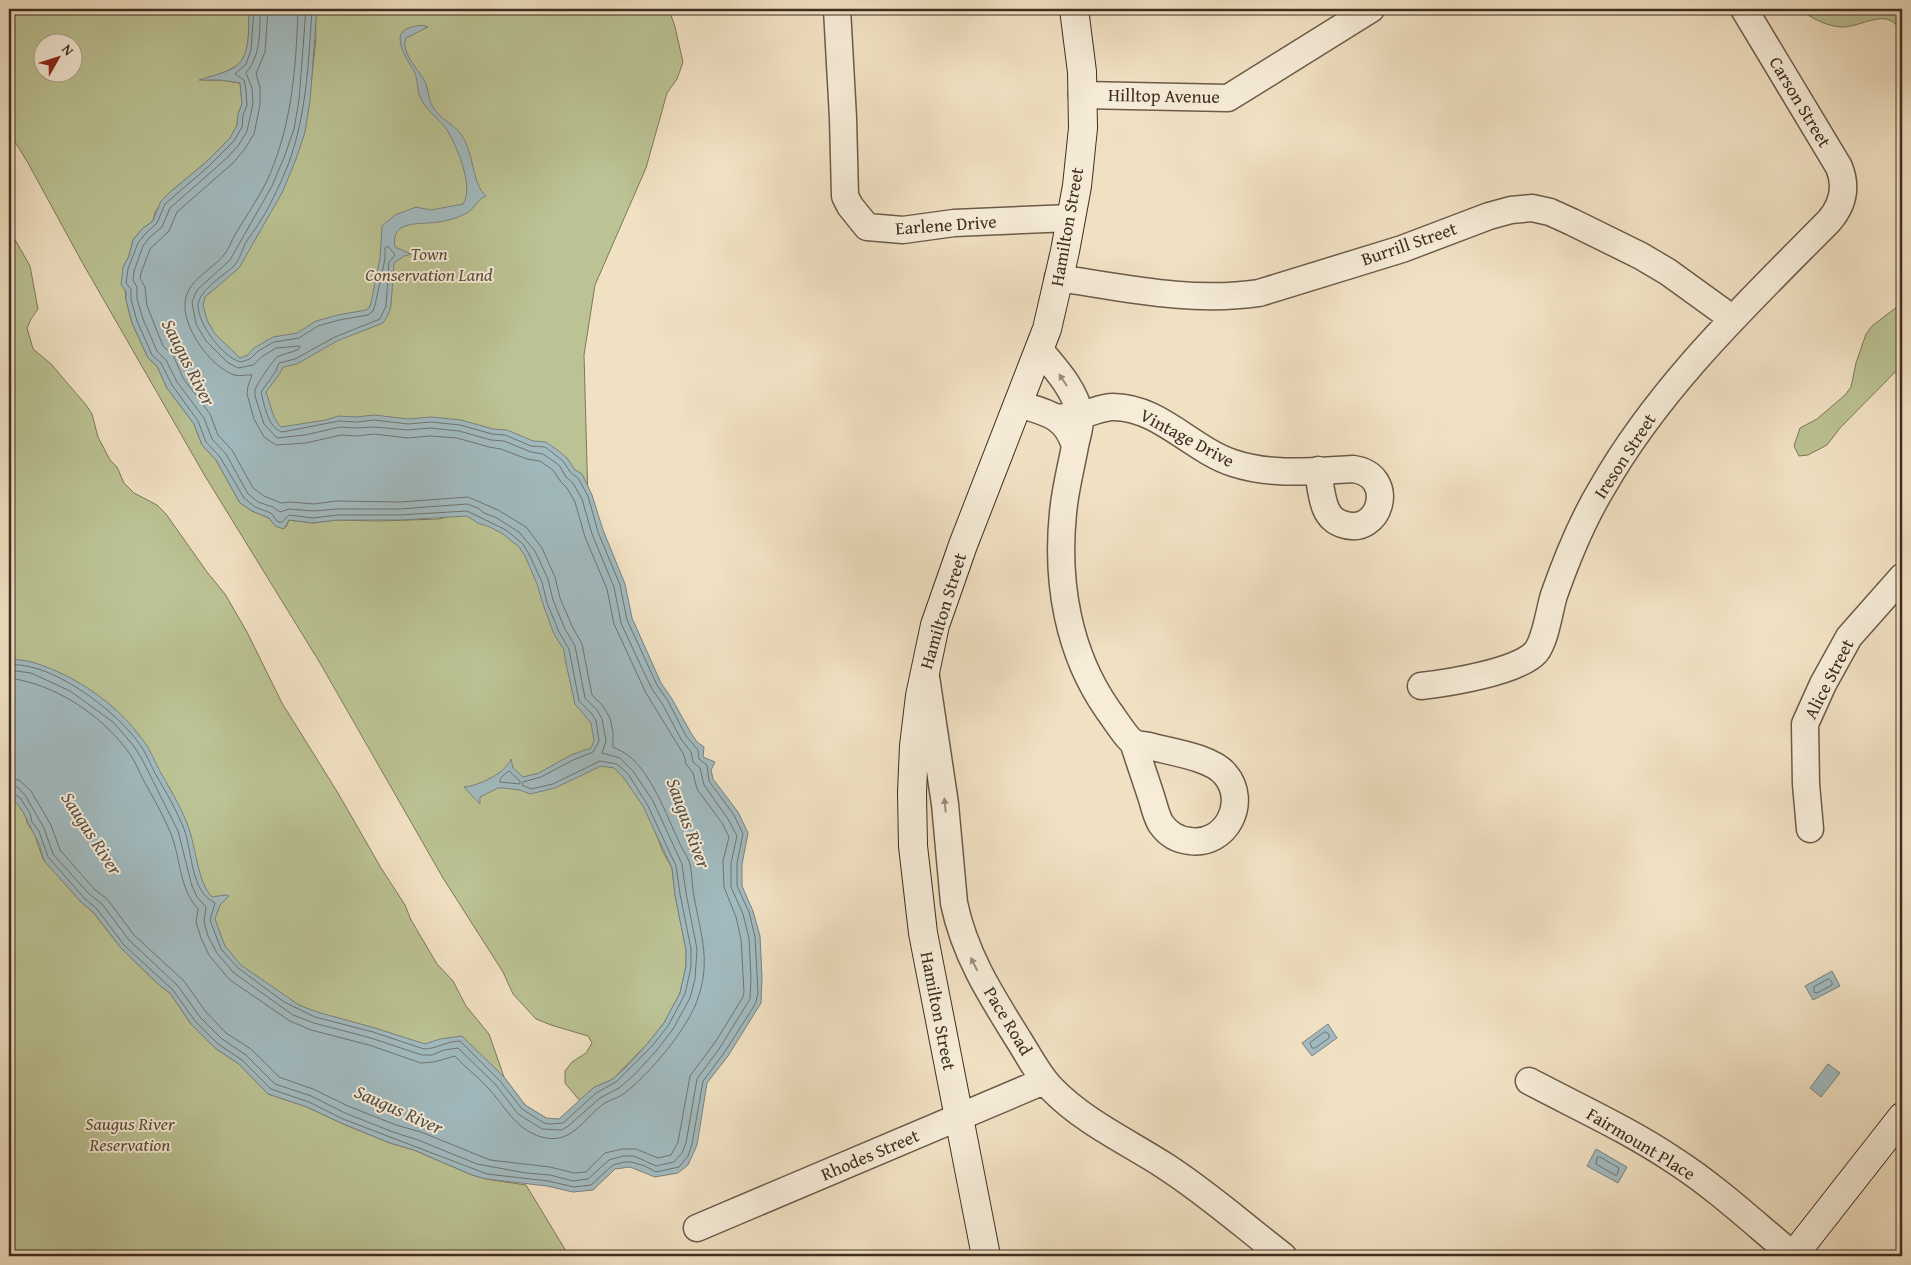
<svg xmlns="http://www.w3.org/2000/svg" width="1911" height="1265" font-family="'Gentium Book Plus',serif">
  <style>
    .green { fill: #bbc293; stroke: #7d785a; fill-rule: evenodd }
    .water { fill: #a1babf; stroke: #7a827f }
    .lines { fill: none; stroke-linecap: round; stroke-linejoin: round }
    .shore { stroke: #707470; stroke-width: 1 }
    .street-casing { stroke: #6c5b49; stroke-width: 29 }
    .secondary-casing { stroke: #3f2e20; stroke-width: 30 }
    .street { stroke: #f6ecd8; stroke-width: 26 }
    .secondary { stroke: #f6ecd8; stroke-width: 28 }
    .oneway { fill: #9a8d7c }
    .labels { text-anchor: middle; stroke-width: 4; stroke-linejoin: round; paint-order: stroke }
    .street-label { font-size: 18px; fill: #3f2e20; stroke: #f6ecd8 }
    .park-label { font-size: 18px; font-style: italic; fill: #584c37; stroke: #f6ecd8 }
    .water-label { font-size: 19px; font-style: italic; fill: #585148; stroke: #f6ecd8 }
  </style>
  <rect width="100%" height="100%" fill="#f1e1c3"/>
  <filter id="stains"><feTurbulence type="fractalNoise" baseFrequency=".004" numOctaves="4"/><feColorMatrix values="0 0 0 0 .2 0 0 0 0 .09 0 0 0 0 .02 0 0 0 .5 -.17"/></filter>
  <radialGradient id="worn" r=".72"><stop offset=".6" stop-color="#630" stop-opacity="0"/><stop offset="1" stop-color="#630" stop-opacity=".3"/></radialGradient>
  <!-- green -->
  <path class="green" d="M9,9H249C248,27 252,56 235,67C225,73 212,76 202,80H221L240,83L242,104L238,114L237,125L230,139L205,163L169,193L155,212L153,221L142,229L133,240L129,256L123,267L126,300L132,323L148,358L157,366L167,388L194,424L202,445L216,460L240,503L252,511L269,518L272,522L286,527L289,520L313,523L336,520L379,521L439,519L468,511L525,519L624,751L663,852L672,868L675,895L686,950V966L680,993L664,1023L648,1043L613,1079L593,1088L580,1101L565,1083V1071L572,1062L586,1053L592,1043L588,1036L551,1025L536,1019L513,994L503,972L443,878L320,663L205,476L82,262L28,163L9,132ZM42,42H72V72H42Z
    M315,9H669L675,27L683,62L677,79L667,93L646,168L595,285L584,355L588,500L321,468L215,362L200,295L311,84L316,38Z
    M1798,9H1902V35C1900,31 1897,25 1893,22C1880,12 1857,28 1841,27C1825,26 1811,17 1798,9Z
    M9,229L30,266L38,309L31,319L27,328L33,349L51,364L86,405L92,414L98,437L110,460L117,467L124,483L134,493L157,505L166,514L207,572L225,594L247,632L282,703L338,793L381,868L405,905L411,920L437,964L453,981L466,1006L489,1034L504,1077L525,1105L546,1118L258,989L9,667Z
    M1902,303V365L1840,428L1827,445L1808,455L1799,456L1794,446L1800,428L1817,419L1845,395L1851,387L1856,363L1866,334L1872,326Z
    M9,779L26,815L27,823L34,833L43,859L81,902L93,912L121,948L159,985L170,993L191,1024L215,1048L239,1064L268,1094L307,1107L341,1123L390,1143L414,1150L472,1175L486,1179L526,1185L569,1256H13L9,1253Z"/>
  <!-- water -->
  <path class="water" d="M249,9H317L310,101L305,132L296,159L283,191L239,268L205,297L203,305L207,320L215,334L240,358L248,355L254,348L273,337L297,333L316,321L338,315L366,310L369,308L371,303L380,258L382,226L395,215L416,207L431,210L463,204C474,188 458,150 450,135C443,121 428,113 421,99C417,91 418,82 415,73C410,63 388,34 409,28C415,26 421,24 428,27L406,38C400,52 419,70 425,82C429,90 428,100 433,107C439,118 453,124 460,133C474,150 472,185 486,196C477,199 474,210 465,214C457,218 447,221 438,222C421,225 390,219 395,247L411,254L404,256L394,263L391,306L388,315L383,323L337,341L297,364L283,367L280,373L266,392C271,404 271,417 281,427L326,420L338,416L356,417L374,415L408,419L431,417L461,420L493,429L507,430L533,441L546,442L556,449L567,458L575,470L582,474L592,495L603,530L625,584L632,618L661,683L672,699L691,733L697,742L704,747L703,757L715,762L711,770L713,779L738,812L748,833L742,864V886L753,911L760,936L762,977L761,1003L728,1056L707,1083L697,1145L688,1165L678,1173L655,1177L630,1167L615,1169L593,1190L573,1192L547,1186L486,1179L472,1175L414,1150L390,1143L341,1123L307,1107L268,1094L239,1064L215,1048L191,1024L170,993L159,985L121,948L93,912L81,902L47,864C41,857 42,849 38,842C29,826 24,808 9,795V659C17,660 27,660 35,663C76,676 117,704 142,739C151,750 155,763 162,775C172,792 183,811 189,829C196,849 198,883 212,897L225,895L229,896L220,905L215,919L225,946L241,965L299,1005L317,1012L375,1028L425,1044L440,1039L462,1036L504,1077L525,1105L546,1118L559,1119L593,1088L613,1079L626,1067L648,1043L664,1023L680,993L686,966V950L675,895L672,868L643,806L623,777L614,768L601,766L555,788L530,794L520,790L504,788H498L480,797V804L464,787C478,786 506,773 511,759L513,768L523,777L539,773L571,755L591,748L594,741L591,723L575,704L565,659L564,650L554,634L543,604L537,584L525,556L519,547L503,534L490,527L478,523L467,516L401,520H337L313,523L289,520L284,529L275,526L269,518L252,511L240,503L216,460L202,445L194,424L167,388L157,366L148,358L132,323L126,300V291L121,285L123,267L129,256L133,240L142,229L153,221L161,201L169,193L205,163L230,138L237,125L238,114L242,104L240,83L221,80H199C210,76 223,74 233,68C252,58 248,27 249,9Z
    M1832,971L1840,986L1813,1000L1805,986Z
    M1328,1024L1337,1038L1312,1056L1302,1043Z
    M1828,1064L1840,1073L1821,1097L1810,1088Z
    M1596,1149L1627,1167L1618,1183L1587,1166Z"/>
  <g class="lines">
    <!-- shore -->
    <path class="shore" d="M9,664C16,665 24,665 31,667C67,675 117,713 138,742C146,752 150,764 156,775C166,792 177,811 184,829C193,853 190,891 215,903L210,920L221,949L238,968L284,1002L315,1017L373,1032L424,1049C436,1049 447,1041 460,1041L500,1081L522,1109L544,1123L550,1124L563,1123L596,1093L616,1082L652,1046L668,1026L685,994L691,967V949L680,894L676,866L647,804L628,774L617,764L600,761L553,784L531,789L522,785L523,782L541,777L573,760L593,752L599,741L596,721L592,714L579,701L569,649L559,632L547,603L542,582L529,554L523,544L506,530L467,511L400,515H337L313,518L289,515L282,522H278L271,513L255,507L244,498L220,457L206,442L198,421L172,385L161,363L152,355L137,321L131,299V289L126,283L128,269L138,243L146,233L157,223L165,204L209,166L234,141L242,127L243,115L247,105L246,90L244,80L235,74L246,64L251,50L254,9
      M9,670L31,673L70,691L113,722L133,745L142,759L178,831L192,886L197,897L206,907L204,922L208,936L217,953L234,973L293,1015L314,1023L371,1038L422,1055H432L444,1050L458,1048L496,1085L518,1114L542,1129L561,1130L567,1127L600,1098L619,1088L634,1075L657,1050L673,1029L690,998L695,979L697,949L686,893L682,864L653,801L633,771L620,758L602,753L606,741L602,719L597,710L585,698L575,646L565,629L553,600L548,579L535,551L519,532L495,517L484,513L478,508L467,504L400,509H337L314,511L289,509L280,512L273,507L258,502L248,494L226,454L212,439L204,418L177,382L166,360L157,351L143,319L137,299V287L133,280L134,271L143,246L150,237L162,227L170,208L227,158L238,146L247,131L253,104L252,88L246,73C261,55 260,31 260,9
      M9,678C54,684 99,713 127,750C135,760 139,772 145,783C154,799 164,817 171,834C181,860 179,888 198,909L196,922L201,938L209,955L218,966L230,980L290,1021L311,1030L369,1045L421,1063L434,1062L455,1056C465,1068 479,1077 490,1090C506,1108 518,1133 546,1138C574,1143 585,1116 605,1103C611,1099 619,1098 625,1093C650,1073 688,1029 698,998C712,958 699,930 693,890C692,882 692,873 690,864C688,857 683,851 680,844C667,817 650,767 623,752C620,750 616,749 613,747V732L610,718L603,706L592,695L582,644L572,626L560,598L555,577L542,548L526,527L498,510L468,497L400,502L336,501L314,504L290,502L281,503L264,496L253,488L232,450L218,435L210,414L183,378L173,355L163,346L147,306L145,287L140,278L141,273L150,249L169,231L177,212L233,163L244,150L254,134L260,105V87L256,74L265,52L268,9
      M509,771L520,781V784L500,782V779Z
      M9,778L19,780L31,791L51,825L60,850L94,889L107,899L134,935L184,981L206,1012L226,1033L251,1049L279,1077L313,1089L348,1106L396,1125L421,1132L490,1160L550,1167L574,1173L586,1172L605,1153L622,1149H636L658,1158L671,1155L678,1142L690,1076L716,1041L743,997L744,992L741,939L736,917L724,887L723,861L729,837L722,823L697,789L693,773L686,764L684,755L646,693L633,665L614,624L607,589L585,537L575,502L567,488L561,482L553,470L540,461L527,459L501,449L489,447L457,438L430,436L408,438L374,434L357,436L341,435L306,443L276,445L264,437L254,419L247,394L248,386L252,375C247,374 241,377 234,375C211,367 183,328 185,304C186,280 211,271 224,255C229,249 231,241 235,235C245,217 257,201 266,183C292,127 296,69 298,9
      M9,785L17,787L25,795L44,828L53,854L89,894L102,904L129,940L178,986L200,1017L222,1039L246,1055L275,1084L311,1096L345,1113L393,1132L418,1140L477,1164L526,1173L550,1175L573,1181L588,1179L609,1160L623,1156H634L656,1166L674,1162L682,1153L686,1143L697,1079L719,1049L750,999L751,978L749,938L743,914L731,887V863L737,836L728,819L704,785L700,768L693,762L691,752L681,739L663,705L652,689L639,662L621,623L614,587L592,534L582,499L573,483L566,477L559,465L543,454L531,452L504,441L491,440L459,431L430,428L408,430L374,427L357,428L340,427L305,435L277,438L264,424L255,396V390C256,385 274,359 277,357C284,353 292,353 299,349L300,346L276,348L263,356L253,365L238,368L227,362L206,341L196,324L192,302L197,290L230,260L272,186L285,155L294,129L299,100L306,9
      M9,792L13,793L20,798L30,813L32,822L39,831L48,857L85,899L97,909L124,945L173,990L195,1021L218,1044L242,1060L271,1089L309,1102L343,1119L487,1174L548,1181L574,1187L591,1185L613,1165L625,1162H631L645,1166L656,1172L679,1167L688,1156L692,1144L703,1081L724,1053L751,1011L756,1002L758,993L755,937L749,912L737,886V863L743,834L734,815L709,781L707,765L699,759L698,750L686,736L668,701L657,685L627,620L620,585L598,532L588,496L578,478L571,473L563,461L553,453L545,447L531,446L505,435L492,434L460,425L431,422L408,424L374,420L357,422L339,421L282,432C268,428 264,404 261,392L276,371L279,363L295,359L335,337L380,319L386,306L389,262L395,255L388,246L385,248V259L375,305L373,311L368,315L339,320L318,326L299,338L274,342L258,351L250,359L241,362C223,358 197,323 198,304C200,290 224,275 234,266C240,259 242,250 246,242C250,236 255,230 259,223C266,213 272,201 277,190C306,133 308,71 312,9
      M1829,979L1832,982V985L1817,993L1814,992V987Z
      M1325,1032L1329,1034V1038L1315,1048H1312L1310,1043Z
      M1600,1157L1619,1168L1617,1175H1615L1596,1164L1597,1158Z"/>
    <!-- street casing -->
    <g class="street-casing">
      <path id="street" d="M837,9L843,118L845,196L850,206L867,227L903,230L954,223L1071,218
        M1082,95L1228,98L1371,9
        M1058,278C1125,288 1192,303 1259,293L1402,249L1489,216L1511,210L1532,208L1550,212L1572,222L1641,256L1668,272L1733,319
        M1018,404C1045,412 1066,415 1075,446C1077,436 1081,425 1080,415C1075,389 1055,368 1039,349
        M1057,418C1065,417 1073,416 1080,415C1091,413 1102,407 1113,407C1159,407 1191,449 1233,463C1272,476 1313,471 1353,469C1398,475 1381,538 1342,524C1335,522 1329,516 1326,509C1321,498 1320,482 1318,470
        M1075,446C1071,468 1065,490 1063,513C1056,582 1068,653 1108,710C1114,718 1127,739 1134,743C1138,745 1144,745 1149,746C1170,752 1211,757 1225,774C1249,802 1226,846 1190,841C1178,840 1168,834 1161,824C1156,816 1154,805 1151,796C1145,778 1139,760 1133,742
        M926,677L945,804L954,903C965,956 992,997 1020,1042C1030,1058 1039,1076 1052,1089C1084,1122 1128,1142 1165,1166C1207,1193 1244,1226 1283,1256
        M1421,686C1448,683 1518,672 1536,652C1546,639 1549,611 1554,595C1567,558 1582,521 1602,488C1660,386 1747,304 1829,221C1843,205 1847,187 1839,167L1744,9
        M1810,829L1806,784L1805,724L1823,684L1849,637L1902,577
        M1529,1081C1578,1107 1629,1130 1675,1161C1717,1188 1755,1224 1794,1256
        M697,1228L1044,1081"/>
    </g>
    <!-- secondary casing -->
    <g class="secondary-casing">
      <path id="secondary" d="M986,1256L923,933L913,846L912,793L914,746L920,696L935,625L963,545L1047,329L1065,251L1077,186L1083,128L1082,72L1074,9
        M1793,1256L1902,1117"/>
    </g>
    <!-- street -->
    <use href="#street" class="street"/>
    <!-- secondary -->
    <use href="#secondary" class="secondary"/>
  </g>
  <!-- one-way arrows -->
  <defs><path id="oneway-solid" d="M-6-.8H1V-3.2L6.5 0L1 3.2V.8H-6Z" transform="scale(1.25)"/></defs>
  <g class="oneway">
    <use href="#oneway-solid" transform="translate(1063 380) rotate(-123)"/>
    <use href="#oneway-solid" transform="translate(945 805) rotate(-96)"/>
    <use href="#oneway-solid" transform="translate(974 964) rotate(-117)"/>
  </g>
  <g class="labels">
    <!-- street labels -->
    <g class="street-label">
      <text transform="translate(1164 96) rotate(1)" y="6">Hilltop Avenue</text>
      <text transform="translate(1800 102) rotate(59)" y="6">Carson Street</text>
      <text transform="translate(946 225) rotate(-4)" y="6">Earlene Drive</text>
      <text transform="translate(1067 227) rotate(-80)" y="6">Hamilton Street</text>
      <text transform="translate(1409 244) rotate(-19)" y="6">Burrill Street</text>
      <text transform="translate(1187 438) rotate(28)" y="6">Vintage Drive</text>
      <text transform="translate(1625 456) rotate(-57)" y="6">Ireson Street</text>
      <text transform="translate(943 611) rotate(-73)" y="6">Hamilton Street</text>
      <text transform="translate(1829 679) rotate(-63)" y="6">Alice Street</text>
      <text transform="translate(938 1011) rotate(79)" y="6">Hamilton Street</text>
      <text transform="translate(1008 1021) rotate(59)" y="6">Pace Road</text>
      <text transform="translate(1641 1144) rotate(31)" y="6">Fairmount Place</text>
      <text transform="translate(870 1155) rotate(-23)" y="6">Rhodes Street</text>
    </g>
    <!-- park labels -->
    <g class="park-label">
      <text x="429" y="260">Town<tspan x="429" dy="21">Conservation Land</tspan></text>
      <text x="130" y="1130">Saugus River<tspan x="130" dy="21">Reservation</tspan></text>
    </g>
    <!-- water labels -->
    <g class="water-label">
      <text transform="translate(189 362) rotate(63)" y="7">Saugus River</text>
      <text transform="translate(689 823) rotate(70)" y="7">Saugus River</text>
      <text transform="translate(92 833) rotate(57)" y="7">Saugus River</text>
      <text transform="translate(399 1109) rotate(24)" y="7">Saugus River</text>
    </g>
  </g>
  <!-- margin -->
  <rect width="1911" height="1265" fill="none" stroke="#f1e1c3" stroke-width="30"/>
  <rect x="10" y="10" width="1891" height="1245" fill="none" stroke="#3f2e20" stroke-width="2.5"/>
  <rect x="15" y="15" width="1881" height="1235" fill="none" stroke="#3f2e20"/>
  <!-- north arrow -->
  <g transform="translate(58 58) rotate(51)"><circle r="24" fill="#f6ecd8" stroke="#ada08e"/>
  <path d="M0-4L9 19L0 12L-9 19Z" fill="#8f2418"/>
  <text y="-8" font-size="14" font-weight="bold" text-anchor="middle" fill="#3f2e20">N</text>
  </g>
  <rect width="100%" height="100%" filter="url(#stains)"/>
  <rect width="100%" height="100%" fill="url(#worn)"/>
</svg>
